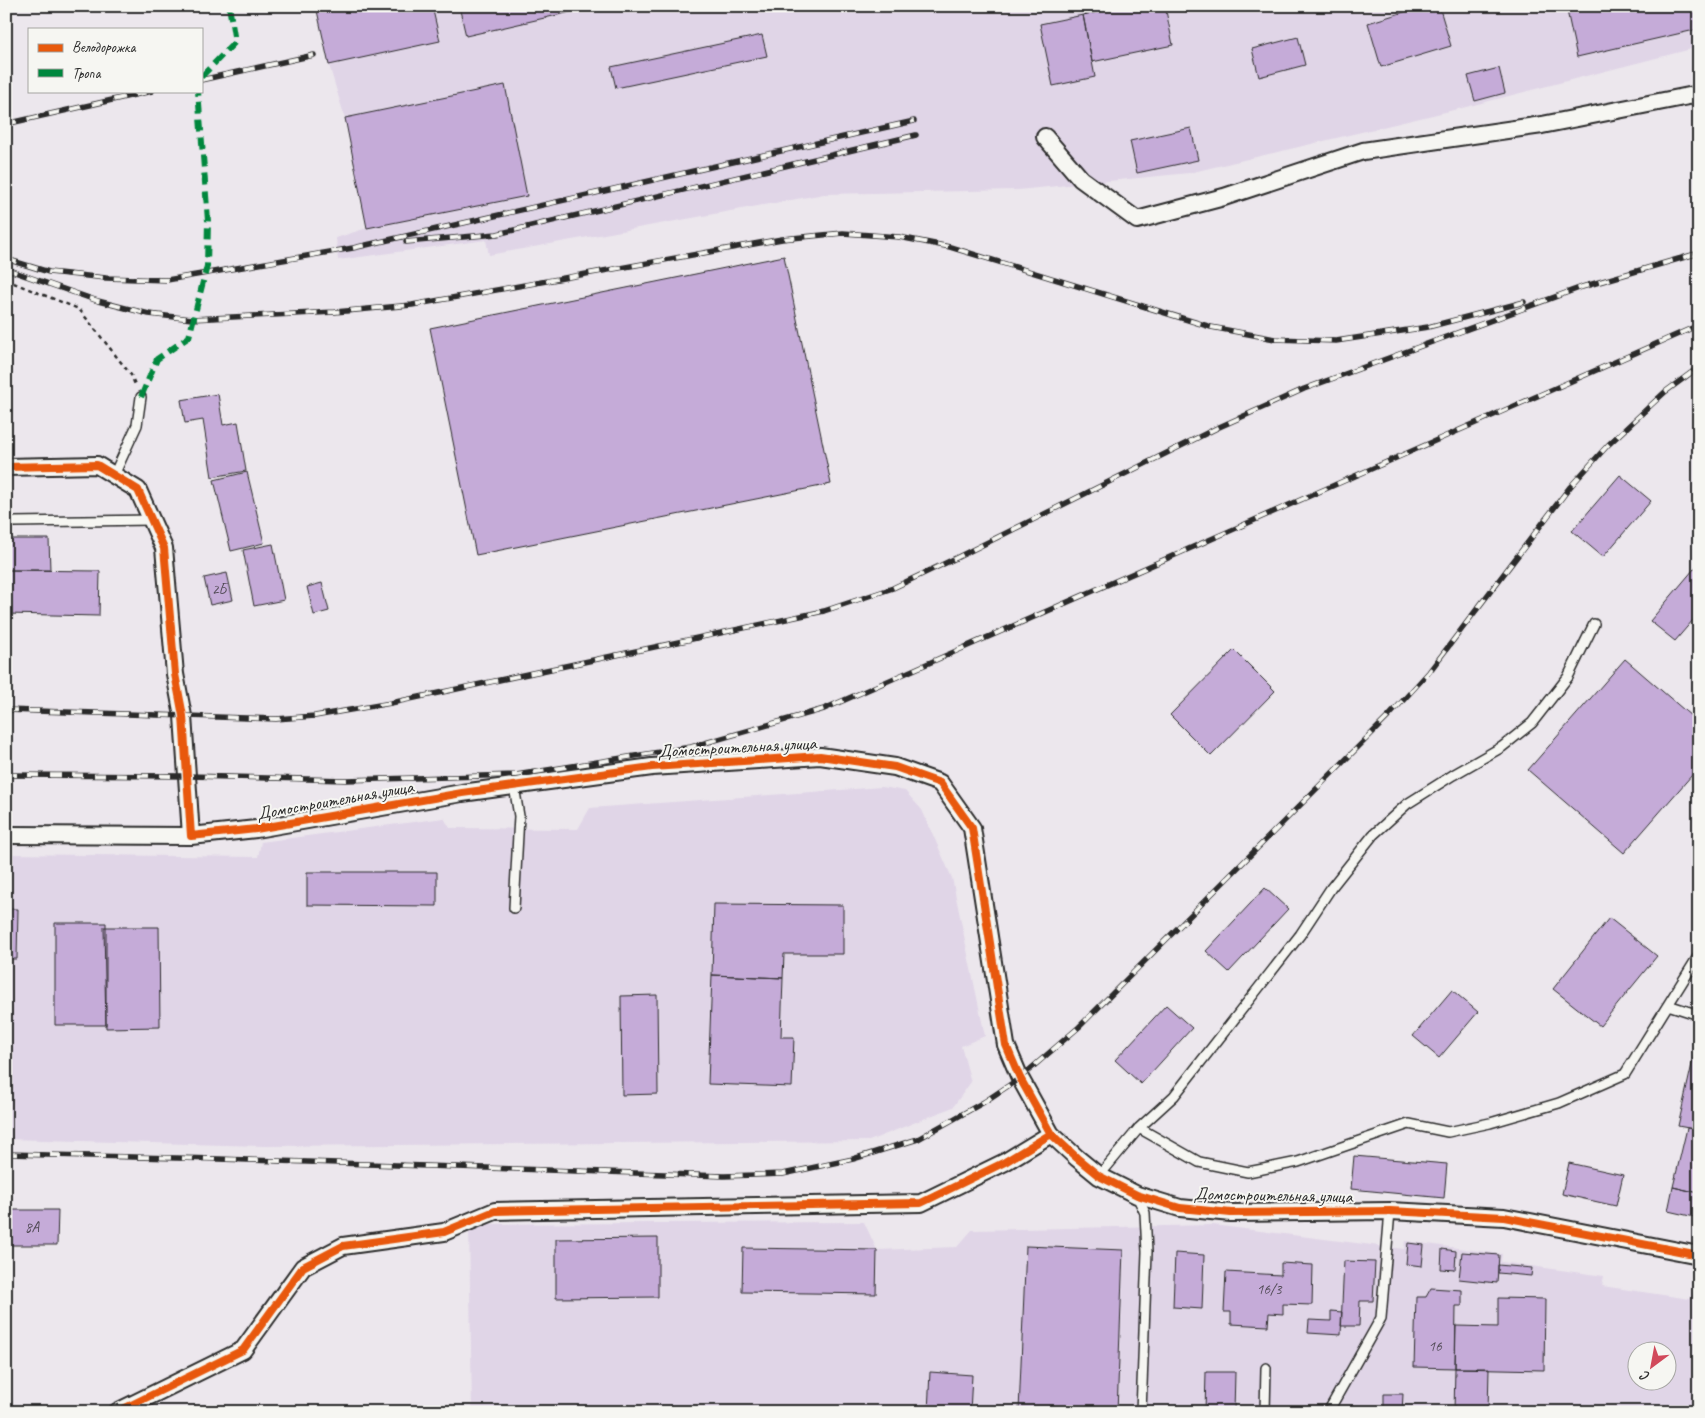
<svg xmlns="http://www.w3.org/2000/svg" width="1705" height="1418" font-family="Caveat,sans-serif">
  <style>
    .built { fill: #e0d5e7; fill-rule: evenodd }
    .building { fill: #c5abd8; stroke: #2b2b2b }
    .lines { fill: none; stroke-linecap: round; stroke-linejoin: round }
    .service-casing { stroke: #2b2b2b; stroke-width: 12 }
    .minor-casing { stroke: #2b2b2b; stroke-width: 20 }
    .path { stroke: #2b2b2b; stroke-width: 2.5; stroke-dasharray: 4 4; stroke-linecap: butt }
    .service { stroke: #f6f6f2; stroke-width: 9 }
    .minor { stroke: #f6f6f2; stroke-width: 16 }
    .rail-casing { stroke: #2b2b2b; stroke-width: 5.5 }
    .rail { stroke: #f6f6f2; stroke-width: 4; stroke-dasharray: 11; stroke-linecap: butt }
    .quiet { stroke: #00873e; stroke-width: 6; stroke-dasharray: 12 6; stroke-linecap: butt }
    .cycleway-casing { stroke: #f6f6f2; stroke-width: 11 }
    .cycleway { stroke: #e8590c; stroke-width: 8 }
    .labels { text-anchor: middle; stroke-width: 4; stroke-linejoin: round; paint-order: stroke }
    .number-label { font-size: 15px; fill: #524b56 }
    .street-label { font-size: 18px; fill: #2b2b2b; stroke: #f6f6f2 }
  </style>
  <rect width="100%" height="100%" fill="#ece7ed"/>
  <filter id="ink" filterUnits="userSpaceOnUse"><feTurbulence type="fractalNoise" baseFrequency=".02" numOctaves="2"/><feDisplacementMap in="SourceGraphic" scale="10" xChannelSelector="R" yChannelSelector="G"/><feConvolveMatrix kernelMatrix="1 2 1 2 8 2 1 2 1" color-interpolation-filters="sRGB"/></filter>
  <g filter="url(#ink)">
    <!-- built -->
    <path class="built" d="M316,6H1699V47L1462,108L1189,173L1018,190L824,194L489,255L486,240L338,260L336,238L367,228L345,118L329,65Z
      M882,787L905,791L922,810L952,878L985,1036L961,1046L971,1082L953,1107L869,1141L265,1146L6,1139V854L258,857L261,842L444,818L450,828L578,829L590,808Z
      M864,1222L877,1250L957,1247L972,1230L1213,1225L1404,1249L1405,1241L1502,1254L1501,1262L1604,1276L1602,1286L1690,1299L1693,1287L1699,1288V1412H472L469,1224ZM1638,1350H1668V1380H1638Z"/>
    <!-- building -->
    <path class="building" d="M316,6H432L440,41L329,65Z
      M459,6H574L575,11L466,36Z
      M1127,6H1165L1173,45L1092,62L1083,15Z
      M1190,6H1210L1191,10Z
      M1424,6H1439L1451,46L1381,67L1368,23Z
      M1566,6H1699V29L1577,57Z
      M1083,15L1095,77L1053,86L1040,24Z
      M762,35L767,56L616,88L611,67Z
      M1298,37L1305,65L1259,77L1252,49Z
      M1499,68L1505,93L1475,101L1468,76Z
      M505,85L527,196L367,228L345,118Z
      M1191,128L1198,160L1137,173L1130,141Z
      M784,256L831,484L476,555L430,328Z
      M218,394L223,425L238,422L246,471L212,477L203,420L185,423L181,400Z
      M247,472L264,543L231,551L214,480Z
      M1620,475L1651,501L1603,557L1572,531Z
      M6,539H49L50,570H6Z
      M273,544L284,600L254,606L243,550Z
      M1699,563V613L1675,641L1650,621Z
      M6,570L100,571L99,616L6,614Z
      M227,573L233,600L210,605L204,578Z
      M322,583L329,611L314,615L307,587Z
      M1234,650L1275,691L1211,756L1170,715Z
      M1625,659L1699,723V767L1624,853L1528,770Z
      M307,872H437V906L307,905Z
      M1265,888L1288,909L1229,972L1206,951Z
      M714,904L843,905V954H784L783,978L712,975Z
      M6,909H18L17,959H6Z
      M1609,918L1657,956L1600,1026L1553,989Z
      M55,923H106V1025H55Z
      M104,927H159L160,1027L106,1028Z
      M712,975L783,978L781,1037H794L792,1087L708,1084Z
      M1452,990L1478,1012L1439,1058L1413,1036Z
      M657,995L658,1094L622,1095L621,996Z
      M1166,1005L1192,1028L1141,1084L1115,1060Z
      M1697,1042H1699V1130L1678,1126Z
      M1687,1128L1699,1130V1193L1673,1187Z
      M1354,1156L1447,1164L1444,1198L1351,1189Z
      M1569,1163L1623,1175L1616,1206L1562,1194Z
      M1673,1187L1699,1193V1218L1668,1211Z
      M6,1210H58L57,1245H6Z
      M658,1238V1297L556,1298V1239Z
      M1408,1243L1424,1245L1422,1266L1406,1264Z
      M1026,1246L1123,1250L1117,1412L1019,1411Z
      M743,1248L877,1250L876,1294L742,1292Z
      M1442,1249L1456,1251L1455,1270L1441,1269Z
      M1462,1252L1499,1255L1497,1283L1459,1279Z
      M1175,1253L1204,1255L1202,1309L1173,1307Z
      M1344,1261L1375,1262L1373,1301H1360L1359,1326H1341Z
      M1281,1263L1313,1265L1312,1305L1283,1304V1314L1269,1313L1268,1326L1231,1324V1312H1224L1226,1272L1281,1275Z
      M1498,1265L1532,1268L1531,1276L1498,1273Z
      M1431,1288L1462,1290V1306H1456L1455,1368L1414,1367L1416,1297H1426Z
      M1498,1298L1545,1299L1544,1370L1455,1368L1456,1326L1498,1327Z
      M1331,1311L1342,1312L1341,1335L1308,1333L1309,1320L1331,1321Z
      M1455,1368H1489L1488,1412H1454Z
      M930,1372L972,1375L970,1412H928Z
      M1206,1372H1235L1234,1412H1205Z
      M1384,1394H1403L1402,1412H1384Z"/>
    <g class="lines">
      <!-- service casing -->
      <g class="service-casing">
        <path id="service" d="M114,475L137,425L141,397
          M14,522L153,520
          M514,908L519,816L514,786
          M1668,1005L1699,1015
          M1139,1128L1199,1162L1248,1172L1298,1162L1409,1124L1448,1132L1490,1123L1559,1103L1625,1074L1699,955
          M1099,1176L1139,1128L1174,1096L1300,935L1331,888L1373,835L1407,804L1453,775L1502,747L1532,723L1568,677L1594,624
          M1137,1196L1145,1213L1147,1252L1141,1412
          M1265,1412L1266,1368
          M1328,1412L1381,1318L1390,1211"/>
      </g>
      <!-- minor casing -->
      <g class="minor-casing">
        <path id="minor" d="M1045,137L1081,179L1137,220L1224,197L1363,151L1542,125L1699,94
          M6,467L97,465L138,490L164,548L175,674L183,716L191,836L256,829L462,793L652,767L820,756L895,767L940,783L972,828L1006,1045L1020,1078L1051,1134L1077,1158L1099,1176L1137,1195L1180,1208L1231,1213L1390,1211L1504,1217L1699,1255
          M6,835L191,836
          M117,1412L243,1350L303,1267L343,1246L444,1232L495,1211L921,1203L1005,1162L1051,1134"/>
      </g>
      <!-- path -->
      <path class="path" d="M6,280L79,309L131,375L136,387"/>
      <!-- service -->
      <use href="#service" class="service"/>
      <!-- minor -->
      <use href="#minor" class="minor"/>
      <!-- rail casing -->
      <g class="rail-casing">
        <path id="rail" d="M201,80L314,55
          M6,124L152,91
          M406,242L497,234L916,135
          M6,259L49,272L106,278L167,280L353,248L914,121
          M6,269L98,301L149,314L192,319L335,312L412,305L782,239L843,233L899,237L950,247L1211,327L1275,339L1336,341L1428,327L1524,302
          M6,710L276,719L315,716L391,703L824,611L893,588L954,559L1217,428L1304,389L1582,287L1699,253
          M6,775L188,776L346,780L516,775L691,747L824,709L1699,325
          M6,1154L219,1159L724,1176L783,1174L853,1159L918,1139L984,1102L1020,1078L1079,1027L1388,717L1429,672L1570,487L1608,445L1665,392L1699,367"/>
      </g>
      <!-- rail -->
      <use href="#rail" class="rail"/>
      <!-- quiet -->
      <path class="quiet" d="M201,77L235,42L229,6
        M141,397L157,359L189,337L207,266L208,221L198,91"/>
      <!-- cycleway casing -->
      <g class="cycleway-casing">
        <path id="cycleway" d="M6,467L97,465L138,490L164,548L175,674L183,716L191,836L256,829L462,793L652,767L820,756L895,767L940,783L972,828L1006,1045L1020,1078L1051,1134L1077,1158L1099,1176L1137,1195L1180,1208L1231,1213L1390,1211L1504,1217L1699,1255
          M117,1412L243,1350L303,1267L343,1246L444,1232L495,1211L921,1203L1005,1162L1051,1134"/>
      </g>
      <!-- cycleway -->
      <use href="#cycleway" class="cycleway"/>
    </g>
  </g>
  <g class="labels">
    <!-- number labels -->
    <g class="number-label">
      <text x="219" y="594">2Б</text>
      <text x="32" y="1232">8А</text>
      <text x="1269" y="1294">16/3</text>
      <text x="1435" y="1351">16</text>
    </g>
    <!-- street labels -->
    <g class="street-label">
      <text transform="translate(737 747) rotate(-3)" y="6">Домостроительная улица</text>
      <text transform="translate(335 800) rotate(-10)" y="6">Домостроительная улица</text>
      <text transform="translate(1273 1195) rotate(1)" y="6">Домостроительная улица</text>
    </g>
  </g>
  <!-- margin -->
  <rect width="1705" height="1418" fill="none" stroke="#f6f6f2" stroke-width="25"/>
  <rect x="12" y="12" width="1680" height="1393" fill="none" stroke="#2b2b2b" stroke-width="2" filter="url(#ink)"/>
  <!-- legend -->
  <rect x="28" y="28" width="175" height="65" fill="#f6f6f2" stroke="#a5a5a2"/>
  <rect x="38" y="44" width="25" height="8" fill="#e8590c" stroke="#a5a5a2"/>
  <text x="72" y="52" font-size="15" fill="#2b2b2b">Велодорожка</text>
  <rect x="38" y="69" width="25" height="8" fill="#00873e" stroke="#a5a5a2"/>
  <text x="72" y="78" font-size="15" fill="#2b2b2b">Тропа</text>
  <!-- north arrow -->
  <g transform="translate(1652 1366) rotate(212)"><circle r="24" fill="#f6f6f2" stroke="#a5a5a2"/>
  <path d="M0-4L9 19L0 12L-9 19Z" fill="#d1495b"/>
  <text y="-8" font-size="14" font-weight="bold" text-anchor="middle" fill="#2b2b2b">С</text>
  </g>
</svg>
